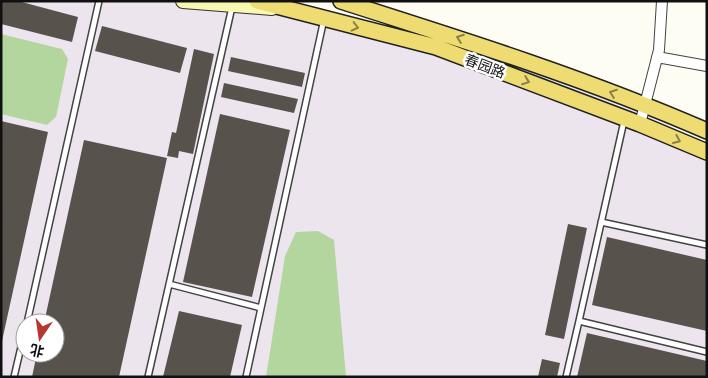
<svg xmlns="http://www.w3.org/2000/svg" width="708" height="378" font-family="'PT Serif','Noto Sans SC',serif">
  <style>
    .industrial { fill: #ede5ed; fill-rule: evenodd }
    .forest { fill: #b3d69f }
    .building { fill: #58524d }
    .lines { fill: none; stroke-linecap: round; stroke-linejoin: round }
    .lane-casing { stroke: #434343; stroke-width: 8 }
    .street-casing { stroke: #434343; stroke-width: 12 }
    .secondary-casing { stroke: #323232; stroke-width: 16 }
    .primary-casing { stroke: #212121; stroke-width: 18 }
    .lane { stroke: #fff; stroke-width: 5 }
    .street { stroke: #fff; stroke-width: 10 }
    .secondary { stroke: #f9f8b3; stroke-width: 14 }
    .primary { stroke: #eedc73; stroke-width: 15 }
    .oneway { stroke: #8a8046 }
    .labels { text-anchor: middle; stroke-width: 5; stroke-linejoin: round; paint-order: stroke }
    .street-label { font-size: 14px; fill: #101010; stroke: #fff }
  </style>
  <rect width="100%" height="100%" fill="#fefdf3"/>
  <!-- industrial -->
  <path class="industrial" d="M1,1H264L544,75L666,124L707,144V377H1ZM25,323H55V353H25Z"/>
  <!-- forest -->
  <path class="forest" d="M1,34L62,49L68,59L56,117L47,125L1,114Z
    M318,231L334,240L346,377H266L285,256L296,232Z"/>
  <!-- building -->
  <path class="building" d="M1,1H18L78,17L72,42L1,24Z
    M102,26L187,48L180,73L95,51Z
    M194,49L214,54L193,154L179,151L178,158L167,156L172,132L176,133Z
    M231,57L305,73L302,87L228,71Z
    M224,83L298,99L294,113L221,97Z
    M220,114L290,130L252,297L183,282Z
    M1,121L48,132L2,341H1Z
    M84,140L167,158L119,377H32L37,353H55V323H44Z
    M568,224L587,228L564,339L545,335Z
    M607,237L707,260V331L592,305Z
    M179,311L242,325L230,377H163Z
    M587,333L707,361V377H577Z
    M542,359L560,363L557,377H538Z"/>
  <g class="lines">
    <!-- lane casing -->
    <g class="lane-casing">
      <path id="lane" d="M624,121L579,321L707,352
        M601,222L707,245
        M169,284L261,308
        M27,323L99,1
        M14,377L25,330
        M148,377L232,7
        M246,377L324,19
        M566,377L579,321"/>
    </g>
    <!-- street casing -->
    <g class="street-casing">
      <path id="street" d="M657,57L707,66
        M640,124L659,50L662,1"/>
    </g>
    <!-- secondary casing -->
    <g class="secondary-casing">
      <path id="secondary" d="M183,1L272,8"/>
    </g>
    <!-- primary casing -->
    <g class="primary-casing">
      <path id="primary" d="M257,1L436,47L640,124L707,152
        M341,1C464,40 588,79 707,131"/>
    </g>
    <!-- lane -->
    <use href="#lane" class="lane"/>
    <!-- street -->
    <use href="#street" class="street"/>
    <!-- secondary -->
    <use href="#secondary" class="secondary"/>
    <!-- primary -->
    <use href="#primary" class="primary"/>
  </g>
  <!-- one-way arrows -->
  <defs><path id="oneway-chevron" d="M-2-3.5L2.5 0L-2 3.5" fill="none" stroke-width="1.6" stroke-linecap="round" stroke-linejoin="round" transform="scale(1.25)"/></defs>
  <g class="oneway">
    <use href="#oneway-chevron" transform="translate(355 27) rotate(14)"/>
    <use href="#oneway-chevron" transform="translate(460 38) rotate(-160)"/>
    <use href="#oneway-chevron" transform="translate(526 81) rotate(21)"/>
    <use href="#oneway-chevron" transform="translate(613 93) rotate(-160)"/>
    <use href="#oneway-chevron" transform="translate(677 140) rotate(23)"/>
  </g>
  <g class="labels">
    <!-- street labels -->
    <g class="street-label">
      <text transform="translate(485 66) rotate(21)" y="5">春园路</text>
    </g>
  </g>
  <!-- border -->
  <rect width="708" height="378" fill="none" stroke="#101010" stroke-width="5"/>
  <!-- north arrow -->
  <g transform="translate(40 338) rotate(193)"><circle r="24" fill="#ffffff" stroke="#9f9f9f"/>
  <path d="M0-4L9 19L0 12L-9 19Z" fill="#b63831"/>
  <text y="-8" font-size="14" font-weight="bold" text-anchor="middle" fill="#101010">北</text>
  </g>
</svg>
